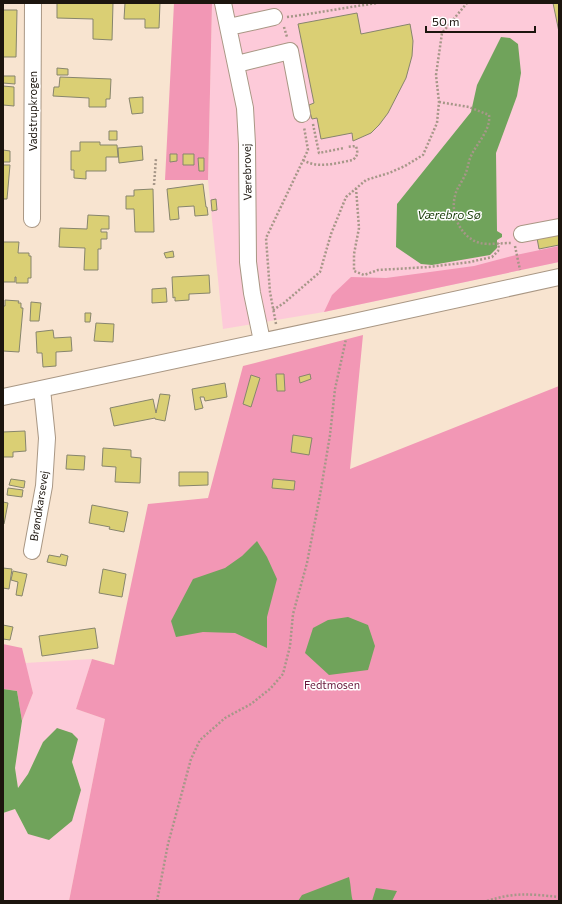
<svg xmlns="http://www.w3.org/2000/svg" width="562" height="904" font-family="Commissioner,sans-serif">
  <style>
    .green { fill: #fdcad9 }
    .forest { fill: #f297b5 }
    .water { fill: #70a35b }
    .building { fill: #dacf74; stroke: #87856d }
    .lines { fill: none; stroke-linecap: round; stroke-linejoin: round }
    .minor-casing { stroke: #a99784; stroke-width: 18 }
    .path { stroke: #a69788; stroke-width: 2.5; stroke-dasharray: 2 2; stroke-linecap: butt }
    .minor { stroke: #fff; stroke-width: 16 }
    .labels { text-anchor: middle; stroke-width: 3; stroke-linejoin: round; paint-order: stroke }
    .street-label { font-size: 11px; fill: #1c150e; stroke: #fff }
    .park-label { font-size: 11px; fill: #651638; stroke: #fff }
    .water-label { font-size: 12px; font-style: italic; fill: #1d3f0c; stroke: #fff }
  </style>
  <rect width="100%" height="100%" fill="#f8e4d0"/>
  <!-- green -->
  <path class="green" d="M212,3H559V262L324,312L223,329L208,180Z
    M92,659L76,709L105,719L69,901H3V813L15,809L28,834L81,790L72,762L43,742L28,774L18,789L15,768L22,721L33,693L25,663Z"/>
  <!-- forest -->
  <path class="forest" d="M174,3H212L208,180H165Z
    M559,246V262L324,312L332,295L351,277L386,278L474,266L516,255Z
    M363,335L350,469L559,386V901H69L105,719L76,709L92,659L114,665L148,504L208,498L243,366Z
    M3,644L22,648L33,693L22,721L17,691L3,689Z"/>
  <!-- water -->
  <path class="water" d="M501,37L510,38L518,44L521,73L517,96L496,153L497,231L502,234V237L497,240V248L490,255L432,265L421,264L396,247L397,204L471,112L477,85Z
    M257,541L267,557L277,579L267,617V648L235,633L203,632L176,637L171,621L193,579L225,568L242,556Z
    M348,617L368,625L375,646L368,670L329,675L305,653L313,628L328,620Z
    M3,689L17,691L22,721L15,768L18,788L28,774L43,742L57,728L72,733L78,739L72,762L81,790L72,821L49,840L28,834L15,809L3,813Z
    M349,877C351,884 351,897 353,901H298L302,895Z
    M376,888L397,891L392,901H372Z"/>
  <!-- building -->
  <path class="building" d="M57,3H113L112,40L93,39V19L57,18Z
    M125,3H160L159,28H145V19H124Z
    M553,3H559V32Z
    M3,10H17L16,57H3Z
    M357,13L361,34L410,24L413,41L412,56L406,78L388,113L379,125L371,133L353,141L352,133L321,139L317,118L312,119L310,112L309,105L314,103L298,24Z
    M57,68L68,69V75H57Z
    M3,76H15V84L3,83Z
    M60,77L111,79L110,99H106V107H89V98L53,96L54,87H59Z
    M3,86L14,87V106L3,105Z
    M143,97V113L132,114L129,98Z
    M109,131H117V140H109Z
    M80,142H100V145H117L118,157H106V171H86V179L74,178V170H71V151H80Z
    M142,146L143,160L119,163L118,148Z
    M3,150L10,151V162H3Z
    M170,154H177V161L170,162Z
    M183,154H194V165H183Z
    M198,158H204V171H199Z
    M3,165H10L7,199H3Z
    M203,184L206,207H207L208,215L195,216L194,206L178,207L179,219L170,220L167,189Z
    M153,189L154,232H135L134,209H126V196H134V190Z
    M216,199L217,210L212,211L211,200Z
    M88,215L109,216V229H101V232H107V239H101V249H98V270H84L85,248L59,247L60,228L87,229Z
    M559,234V245L539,249L537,238Z
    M3,242H19L18,253H29V256H31V278H28V283H16V277H15V282H3Z
    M173,251L174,257L166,258L164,253Z
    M209,275L210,293L189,294V300L175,301V297L173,298L172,277Z
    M166,288L167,302L152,303V289Z
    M5,300L19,301L18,303H21V308H23L19,352L3,351V306H5Z
    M31,302L41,303L39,321H30Z
    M85,313H91L90,322H85Z
    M96,323L114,324L113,342L94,341Z
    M53,330L54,338L71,337L72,351L56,352V366L43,367L42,353H37L36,332Z
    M276,374H284L285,391H277Z
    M310,374L311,379L300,383L299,377Z
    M251,375L260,378L251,407L243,404Z
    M225,383L227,397L205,401L204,397H200L203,408L195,410L192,389Z
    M160,394L170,395L165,421L155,419V418L114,426L110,408L153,399L156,413Z
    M25,431L26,451L13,452V457H3V432Z
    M293,435L312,438L309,455L291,452Z
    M103,448L131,450V457L141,458L140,483L115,482L116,467L102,466Z
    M67,455L85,456L84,470L66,469Z
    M179,472H208V485L179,486Z
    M11,479L25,481L24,488L9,485Z
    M273,479L295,481L294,490L272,488Z
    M8,488L23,490L22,497L7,495Z
    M3,502L8,503L4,524L3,523Z
    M92,505L128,512L124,532L109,529L110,527L89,523Z
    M61,554L68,556L66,566L47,562L49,555L60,557Z
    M3,568L12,569L9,589L3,588Z
    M103,569L126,574L122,597L99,593Z
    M13,571L27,574L22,596L16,595L18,582L11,580Z
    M3,625L13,627L10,640L3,639Z
    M95,628L98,648L42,656L39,636Z"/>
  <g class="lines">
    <!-- minor casing -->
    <g class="minor-casing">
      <path id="minor" d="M223,3L245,108L247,144L248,262L252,293L262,341
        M229,27L274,17
        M237,64L290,51L302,114
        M32,219L33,3
        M522,234L559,227
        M3,397L349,323L559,277
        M32,551L44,486L47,438L42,389"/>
    </g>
    <!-- path -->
    <path class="path" d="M287,17C318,13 348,7 378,3
      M284,27L287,37
      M439,102L469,107L489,115C491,129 478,142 472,154C468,161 468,170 464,177C461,184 456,189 455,196C450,214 461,238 480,243C488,245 502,243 511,243
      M313,124L319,153L344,148
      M303,160C317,169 337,163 353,160C358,155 358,153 356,146L347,147
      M154,185L156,158
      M356,188L359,228L354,254V271L364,275L378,270L429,267L470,262L492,257L498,251L499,243
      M515,246L520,270
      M273,310L284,303L320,272L331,234L346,197L366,180L389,173L405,166L423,155L437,123L439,102L436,75L442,33L467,3
      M276,324L270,292L266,238L308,150L304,127
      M157,901L168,844L191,759L200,740L225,718L251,704L270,689L283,674L290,646L293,614L307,563L320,495L330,435L335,389L346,339
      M487,901C515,892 530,894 559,897"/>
    <!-- minor -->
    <use href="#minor" class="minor"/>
  </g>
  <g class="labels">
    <!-- street labels -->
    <g class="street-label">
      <text transform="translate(33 111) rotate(-90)" y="4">Vadstrupkrogen</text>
      <text transform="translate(247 172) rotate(-91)" y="4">Værebrovej</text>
      <text transform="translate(39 506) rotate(-81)" y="4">Brøndkarsevej</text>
    </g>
    <!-- park labels -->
    <g class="park-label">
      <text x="332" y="689">Fedtmosen</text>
    </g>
    <!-- water labels -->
    <g class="water-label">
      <text x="449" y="219">Værebro Sø</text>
    </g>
  </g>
  <!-- border -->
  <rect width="562" height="904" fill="none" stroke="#1c150e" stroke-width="8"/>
  <!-- scale -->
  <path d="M426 26v6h109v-6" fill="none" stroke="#1c150e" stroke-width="2"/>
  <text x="432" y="26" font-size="12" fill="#1c150e" stroke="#ffffff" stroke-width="3" paint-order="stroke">50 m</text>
</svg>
